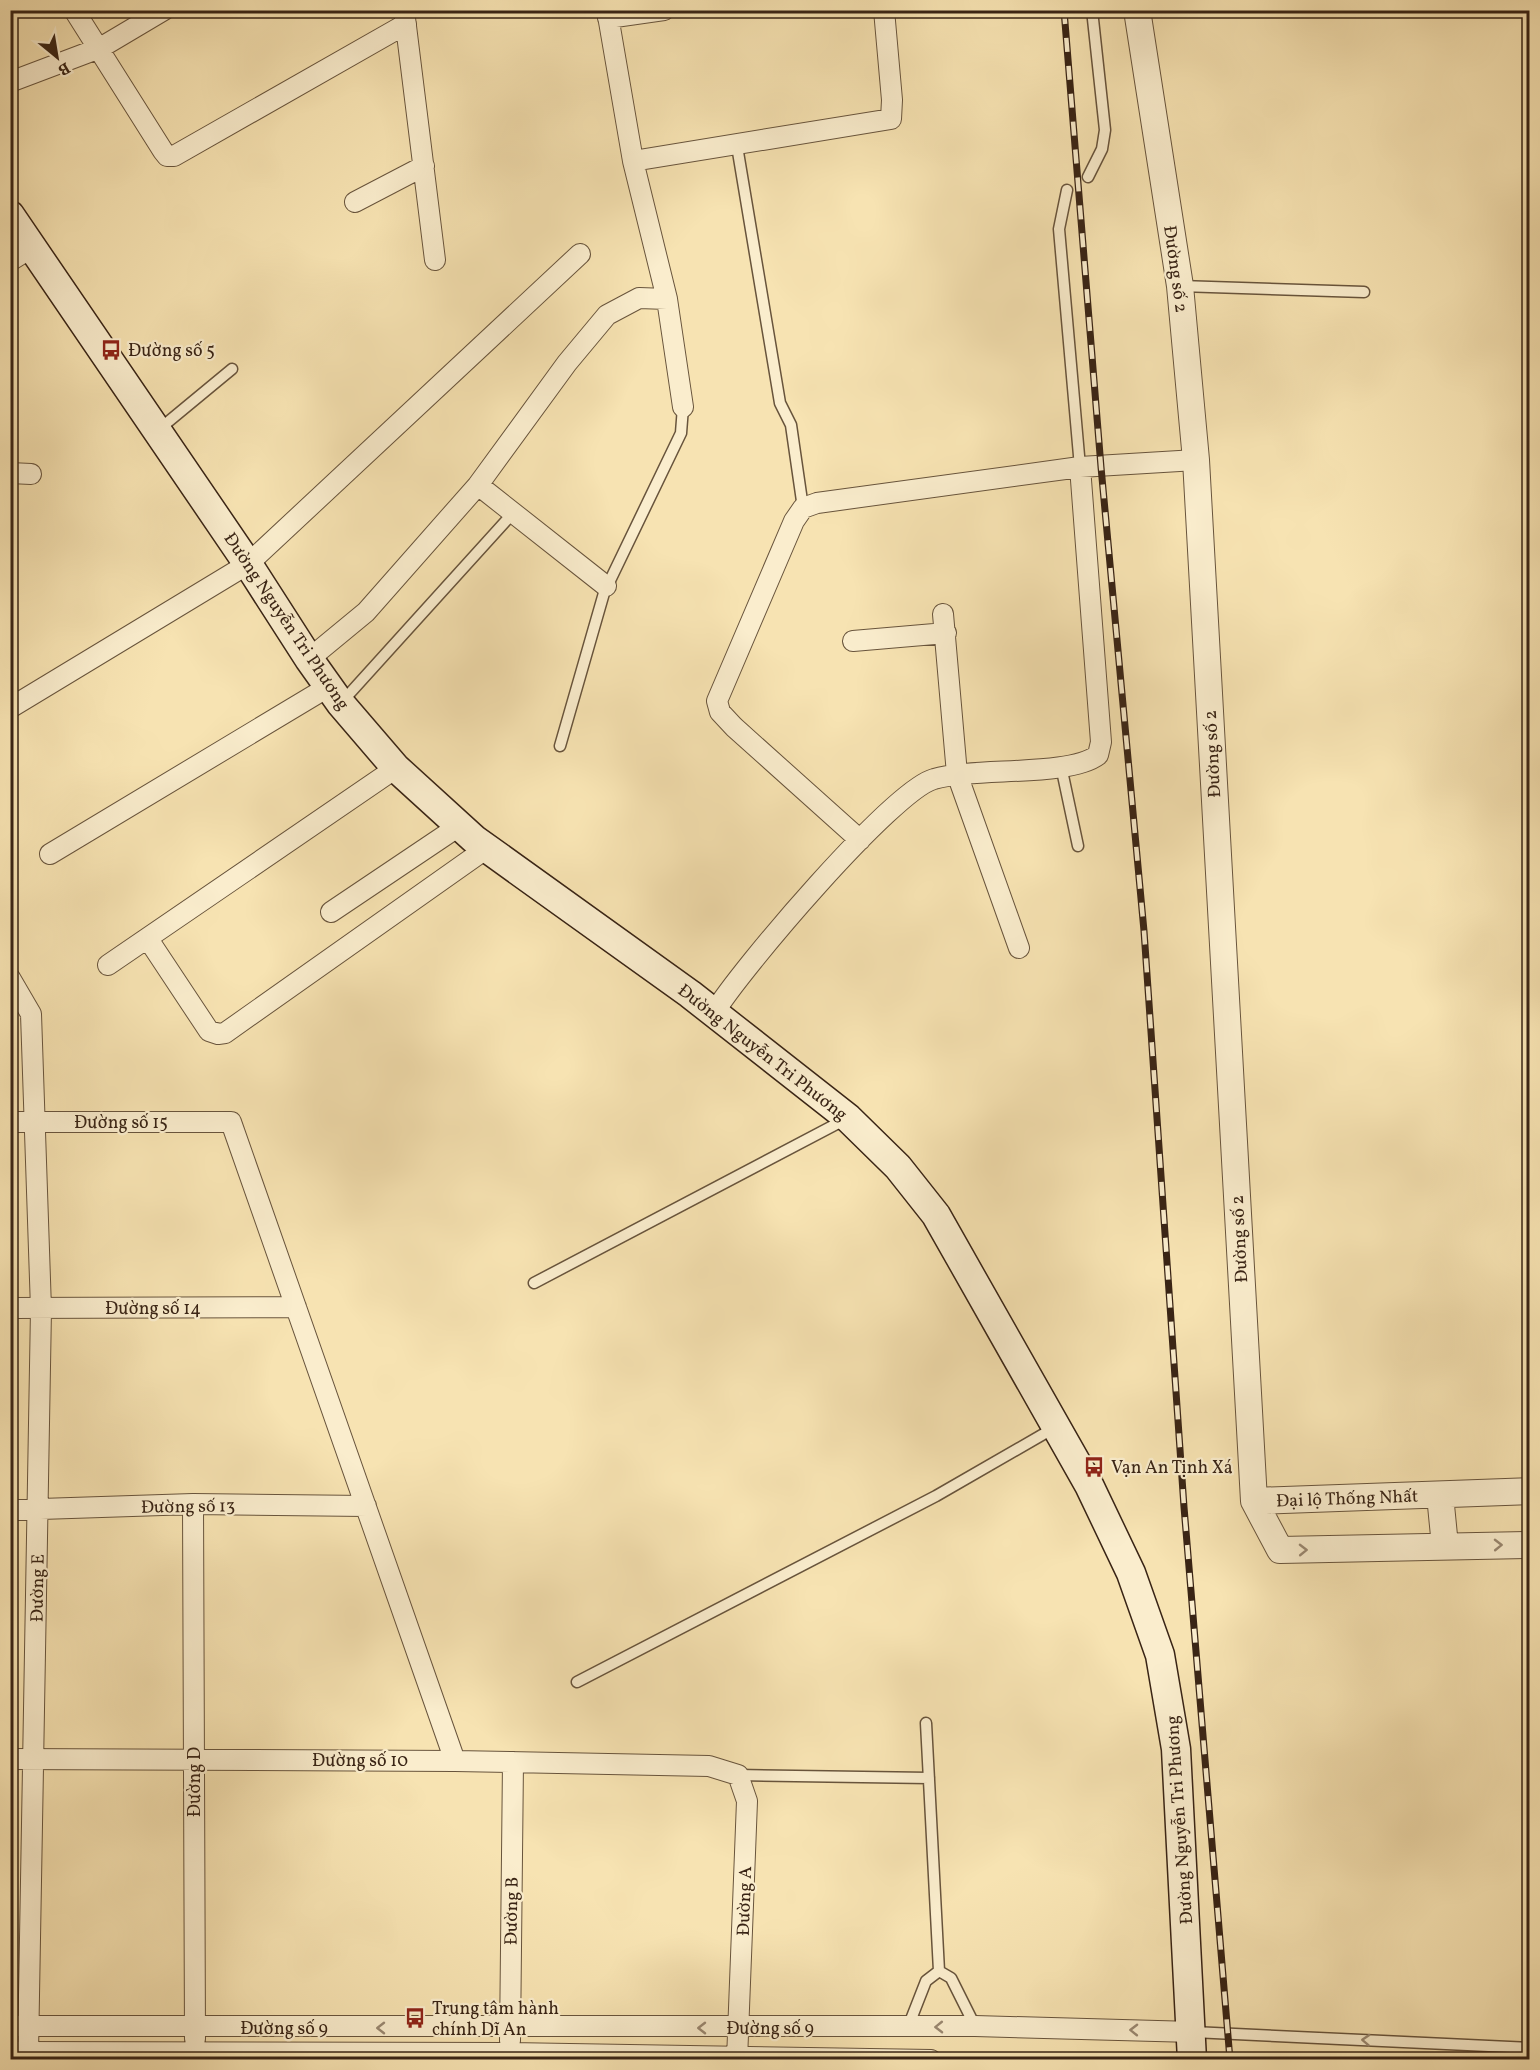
<svg xmlns="http://www.w3.org/2000/svg" width="1540" height="2070" font-family="Vollkorn,serif">
  <style>
    .lines { fill: none; stroke-linecap: round; stroke-linejoin: round }
    .service-casing { stroke: #68543c; stroke-width: 13 }
    .minor-casing { stroke: #68543c; stroke-width: 22 }
    .tertiary-casing { stroke: #68543c; stroke-width: 28 }
    .secondary-casing { stroke: #392415; stroke-width: 31 }
    .service { stroke: #faedcd; stroke-width: 10 }
    .minor { stroke: #faedcd; stroke-width: 20 }
    .tertiary { stroke: #faedcd; stroke-width: 26 }
    .secondary { stroke: #faedcd; stroke-width: 28 }
    .rail-casing { stroke: #392415; stroke-width: 7 }
    .rail { stroke: #faedcd; stroke-width: 4.5; stroke-dasharray: 14; stroke-linecap: butt }
    .oneway { stroke: #9a8871 }
    .labels { text-anchor: middle; stroke-width: 4.5; stroke-linejoin: round; paint-order: stroke }
    .street-label { font-size: 18px; fill: #392415; stroke: #faedcd }
    .poi-label { font-size: 18px; fill: #392415; stroke: #faedcd; text-anchor: start }
  </style>
  <rect width="100%" height="100%" fill="#f7e3b2"/>
  <filter id="stains"><feTurbulence type="fractalNoise" baseFrequency=".00333" numOctaves="4"/><feColorMatrix values="0 0 0 0 .2 0 0 0 0 .09 0 0 0 0 .02 0 0 0 .5 -.17"/></filter>
  <radialGradient id="worn" r=".72"><stop offset=".6" stop-color="#630" stop-opacity="0"/><stop offset="1" stop-color="#630" stop-opacity=".3"/></radialGradient>
  <g class="lines">
    <!-- service casing -->
    <g class="service-casing">
      <path id="service" d="M737,146L780,403L791,425L803,508
        M1088,177L1102,149L1105,130L1092,10
        M1067,190L1059,229L1080,467
        M1180,286L1364,292
        M157,431L232,369
        M341,703L513,513
        M560,746L604,593L681,433L683,407
        M1061,766L1078,846
        M534,1283L846,1119
        M577,1682L936,1496L1054,1428
        M926,1723L939,1971
        M738,1775L929,1778
        M939,1971L951,1978L975,2026
        M908,2027L926,1981L939,1971
        M1193,2032L1530,2048"/>
    </g>
    <!-- minor casing -->
    <g class="minor-casing">
      <path id="minor" d="M74,10L163,151L167,156H174L406,24
        M404,10L435,260
        M607,10L633,161L891,119L892,100L884,10
        M608,18L664,10
        M10,82L100,48L164,10
        M633,161L667,299L683,407
        M355,202L424,166
        M10,261L31,248
        M10,473L31,474
        M478,485L606,586
        M943,614L957,774L1019,948
        M853,641L946,633
        M309,659L366,612L478,485L567,363L607,315L639,298L667,299
        M10,708L248,564L580,254
        M860,840L734,727L720,712L717,701L794,521L803,508L817,503L1080,467L1196,460
        M50,854L328,687
        M331,912L459,826
        M148,939L209,1031L218,1034L225,1033L487,848
        M108,965L396,768
        M10,978L31,1014L41,1309L28,2053
        M714,1013C739,971 893,790 934,779C975,767 1069,777 1098,755L1101,742L1080,467
        M10,1122H231L455,1761
        M10,1308L296,1307
        M193,1504L195,2039
        M10,1510L193,1504L366,1506
        M10,1759L455,1761L709,1766L738,1775L747,1801L737,2060
        M10,2026H975L1193,2032
        M510,2041L513,1762
        M10,2052L510,2053L931,2060"/>
    </g>
    <!-- tertiary casing -->
    <g class="tertiary-casing">
      <path id="tertiary" d="M1137,10L1180,286L1196,460L1254,1501L1280,1550L1530,1545
        M1440,1495L1445,1546
        M1254,1501L1530,1491"/>
    </g>
    <!-- secondary casing -->
    <g class="secondary-casing">
      <path id="secondary" d="M10,215L248,564L309,659L341,704L396,768L474,839L690,994L848,1118L898,1167L936,1215L1089,1485L1131,1573L1160,1655L1176,1749L1192,2060"/>
    </g>
    <!-- service -->
    <use href="#service" class="service"/>
    <!-- minor -->
    <use href="#minor" class="minor"/>
    <!-- tertiary -->
    <use href="#tertiary" class="tertiary"/>
    <!-- secondary -->
    <use href="#secondary" class="secondary"/>
    <!-- rail casing -->
    <g class="rail-casing">
      <path id="rail" d="M1064,10L1101,467L1144,931L1184,1507L1230,2060"/>
    </g>
    <!-- rail -->
    <use href="#rail" class="rail"/>
  </g>
  <!-- one-way arrows -->
  <defs><path id="oneway-chevron" d="M-2-3.5L2.5 0L-2 3.5" fill="none" stroke-width="1.6" stroke-linecap="round" stroke-linejoin="round" transform="scale(1.5)"/></defs>
  <g class="oneway">
    <use href="#oneway-chevron" transform="translate(1498 1545) rotate(-1)"/>
    <use href="#oneway-chevron" transform="translate(1303 1550) rotate(-1)"/>
    <use href="#oneway-chevron" transform="translate(939 2027) rotate(179)"/>
    <use href="#oneway-chevron" transform="translate(381 2028) rotate(180)"/>
    <use href="#oneway-chevron" transform="translate(702 2028) rotate(-180)"/>
    <use href="#oneway-chevron" transform="translate(1134 2030) rotate(-179)"/>
    <use href="#oneway-chevron" transform="translate(1366 2040) rotate(-177)"/>
  </g>
  <!-- icons -->
  <defs>
    <g id="bus-bare" transform="scale(1.62)"><path d="M-5-6H5V4H4V6H2V4H-2V6H-4V4H-5ZM-3.5-4V0h7V-4ZM-3.5 1.2v1.5H-2V1.2ZM2 1.2v1.5H3.5V1.2Z" fill="#8f2418" stroke="#faedcd" stroke-width="2.5" paint-order="stroke"/></g>
  </defs>
  <g fill-rule="evenodd">
    <use href="#bus-bare" x="111" y="350"/>
    <use href="#bus-bare" x="1094" y="1467"/>
    <use href="#bus-bare" x="415" y="2018"/>
  </g>
  <g class="labels">
    <!-- street labels -->
    <g class="street-label">
      <text transform="translate(1176 269) rotate(82)" y="6">Đường số 2</text>
      <text transform="translate(287 621) rotate(56)" y="6">Đường Nguyễn Tri Phương</text>
      <text transform="translate(1212 754) rotate(-93)" y="6">Đường số 2</text>
      <text transform="translate(763 1052) rotate(38)" y="6">Đường Nguyễn Tri Phương</text>
      <text x="121" y="1128">Đường số 15</text>
      <text transform="translate(1239 1239) rotate(-93)" y="6">Đường số 2</text>
      <text x="153" y="1314">Đường số 14</text>
      <text transform="translate(1347 1498) rotate(-2)" y="6">Đại lộ Thống Nhất</text>
      <text transform="translate(188 1506) rotate(-1)" y="6">Đường số 13</text>
      <text transform="translate(37 1588) rotate(-89)" y="6">Đường E</text>
      <text x="360" y="1766">Đường số 10</text>
      <text transform="translate(194 1782) rotate(-90)" y="6">Đường D</text>
      <text transform="translate(1179 1820) rotate(-94)" y="6">Đường Nguyễn Tri Phương</text>
      <text transform="translate(744 1901) rotate(-88)" y="6">Đường A</text>
      <text transform="translate(511 1911) rotate(-89)" y="6">Đường B</text>
      <text x="284" y="2034">Đường số 9</text>
      <text x="770" y="2034">Đường số 9</text>
    </g>
    <!-- poi labels -->
    <g class="poi-label">
      <text x="128" y="356">Đường số 5</text>
      <text x="1111" y="1473">Vạn An Tịnh Xá</text>
      <text x="432" y="2014">Trung tâm hành<tspan x="432" dy="21">chính Dĩ An</tspan></text>
    </g>
  </g>
  <!-- margin -->
  <rect width="1540" height="2070" fill="none" stroke="#f7e3b2" stroke-width="36"/>
  <rect x="12" y="12" width="1516" height="2046" fill="none" stroke="#392415" stroke-width="3"/>
  <rect x="18" y="18" width="1504" height="2034" fill="none" stroke="#392415" stroke-width="1.5"/>
  <!-- north arrow -->
  <g transform="translate(57 57) rotate(150)" stroke="#faedcd" stroke-width="4.5" paint-order="stroke">
  <path d="M0-4.5L10 22L0 15L-10 22Z" fill="#392415"/>
  <text y="-9" font-size="16" font-weight="bold" text-anchor="middle" fill="#392415">B</text>
  </g>
  <rect width="100%" height="100%" filter="url(#stains)"/>
  <rect width="100%" height="100%" fill="url(#worn)"/>
</svg>
